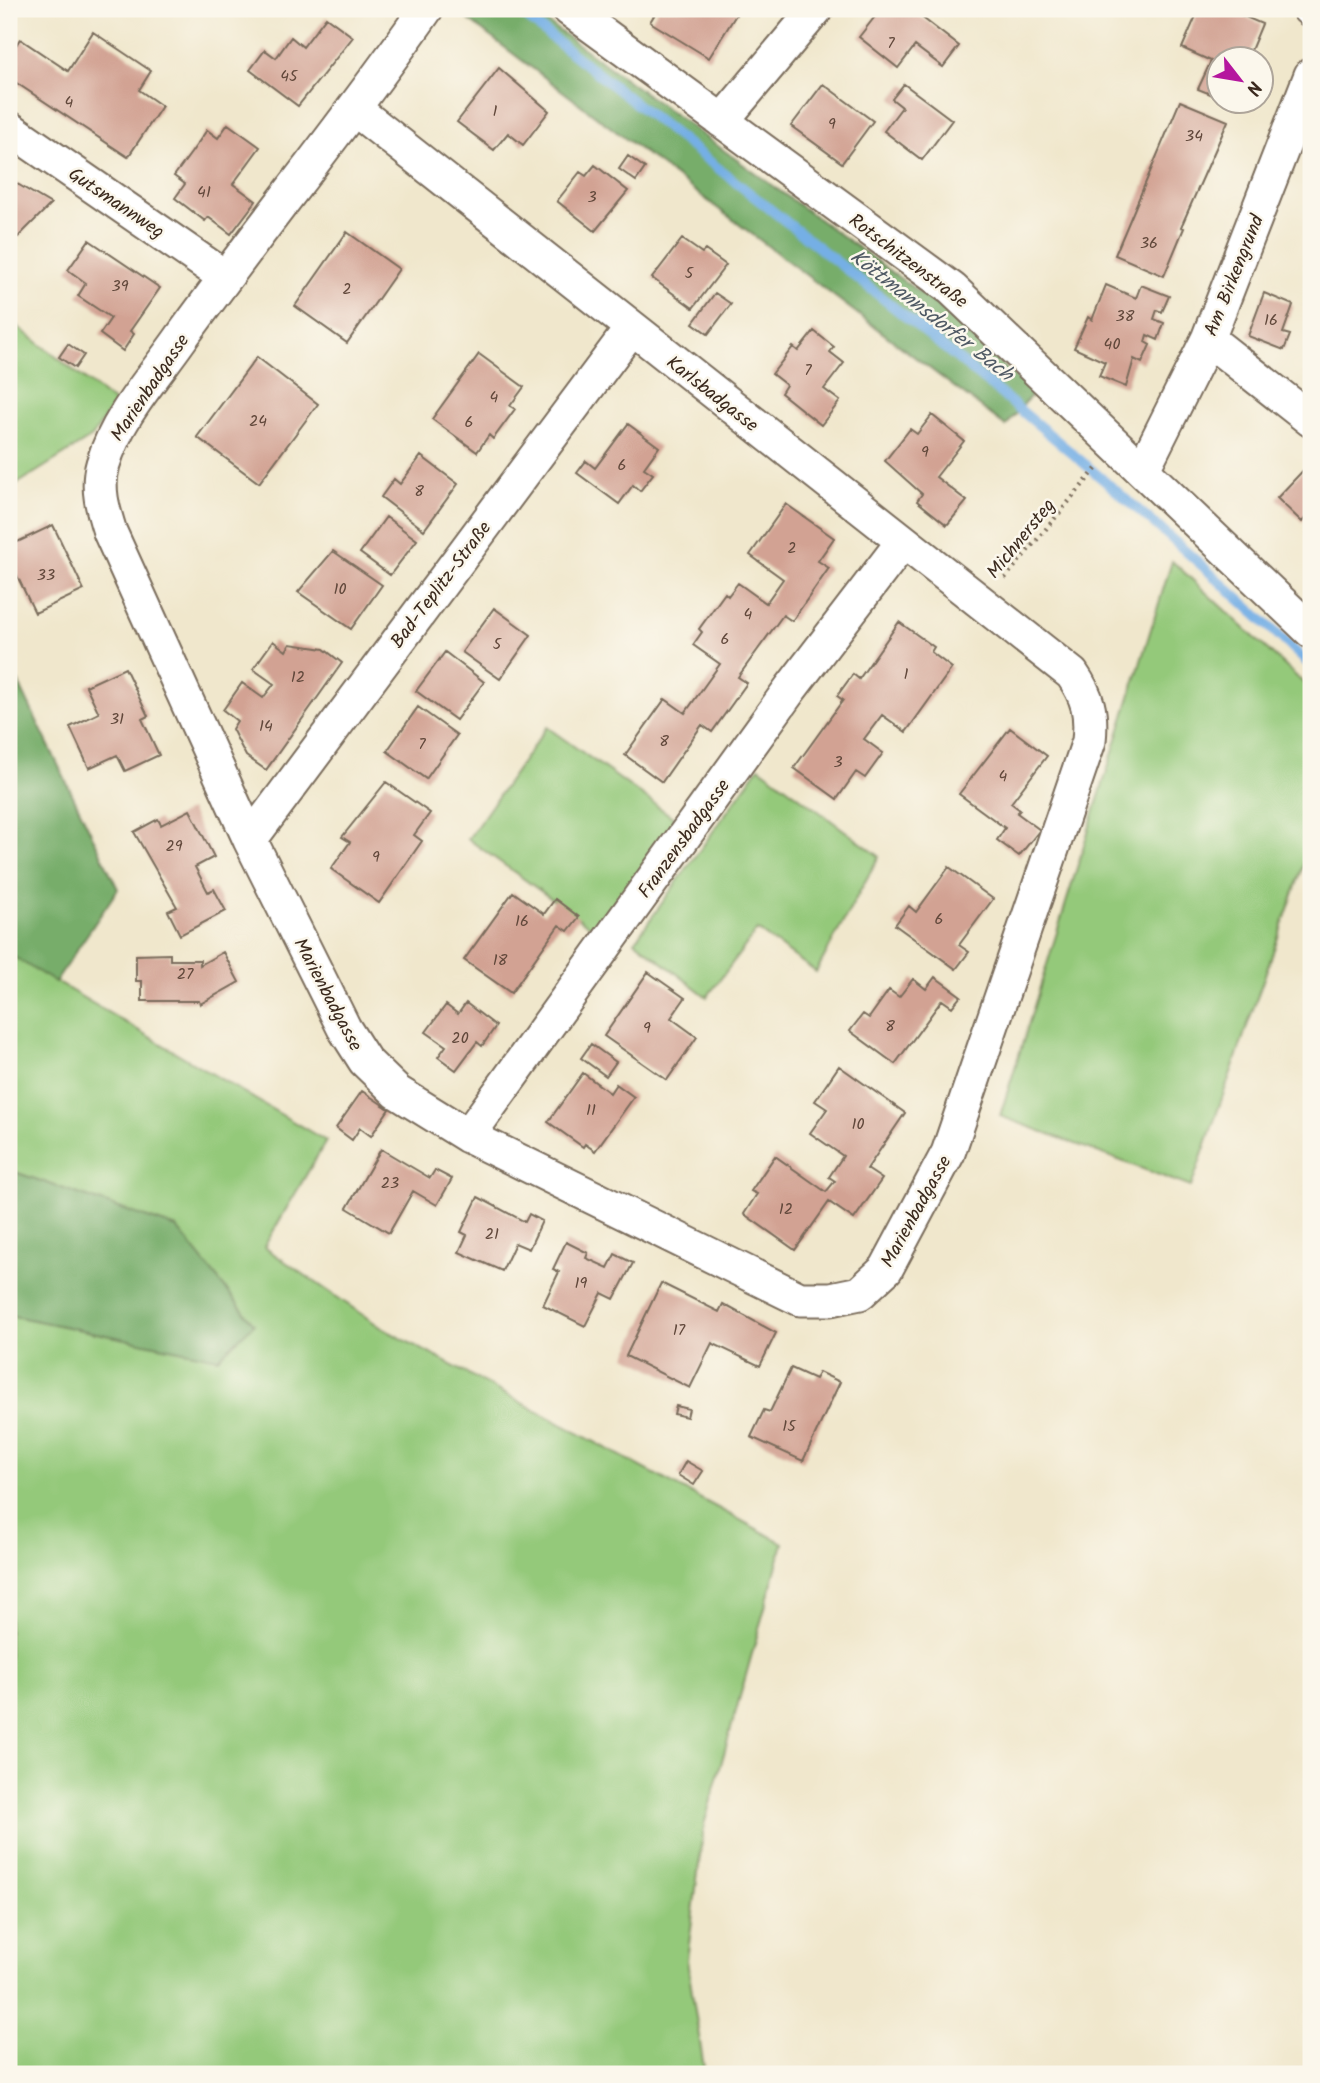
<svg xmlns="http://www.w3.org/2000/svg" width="1320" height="2083" font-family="Kalam,sans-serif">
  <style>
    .green { fill: #94c97a; stroke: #687a4c; stroke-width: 2 }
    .forest { fill: #77ad6a; stroke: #596c44; stroke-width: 2 }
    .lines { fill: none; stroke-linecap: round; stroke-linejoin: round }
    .stream { stroke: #74afe5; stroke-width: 10 }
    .building { fill: #d2a293 }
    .street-casing { stroke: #7a6c5b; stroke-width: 37 }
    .path { stroke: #7a6c5b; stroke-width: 4.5; stroke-dasharray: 2 5; stroke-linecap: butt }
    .street { stroke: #fff; stroke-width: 33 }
    .labels { text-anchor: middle; stroke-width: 5; stroke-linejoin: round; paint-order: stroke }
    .number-label { font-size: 16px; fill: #61483b }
    .street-label { font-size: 19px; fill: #3b2a1e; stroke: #fbf7ec }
    .water-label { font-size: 21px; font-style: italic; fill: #4f5964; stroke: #fbf7ec }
  </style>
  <rect width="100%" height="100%" fill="#fbf7ec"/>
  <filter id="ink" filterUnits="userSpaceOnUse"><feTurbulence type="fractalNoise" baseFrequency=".0143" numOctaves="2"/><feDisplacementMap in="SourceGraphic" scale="14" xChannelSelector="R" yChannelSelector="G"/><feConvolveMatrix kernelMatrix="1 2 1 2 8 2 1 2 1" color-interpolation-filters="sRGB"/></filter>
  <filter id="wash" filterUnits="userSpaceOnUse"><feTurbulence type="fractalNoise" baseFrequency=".00686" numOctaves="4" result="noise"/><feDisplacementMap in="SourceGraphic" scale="28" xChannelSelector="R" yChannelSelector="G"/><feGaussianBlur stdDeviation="1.57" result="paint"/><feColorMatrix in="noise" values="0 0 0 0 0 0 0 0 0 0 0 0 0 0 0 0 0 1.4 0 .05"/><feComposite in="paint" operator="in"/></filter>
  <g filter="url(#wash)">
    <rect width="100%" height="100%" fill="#f0e7cc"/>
    <!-- green -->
    <path class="green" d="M9,320L115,403L92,437L9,489Z
      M1172,561L1311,690V843L1191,1187L1000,1116Z
      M547,727L678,821L598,932L468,839Z
      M759,767L879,856L816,972L757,930L707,997L635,941Z
      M9,954L326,1141L264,1247L382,1328L783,1543L704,1825L687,1960L705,2074H9V1315L218,1358L177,1228L9,1170Z"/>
    <!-- forest -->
    <path class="forest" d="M454,9H529L941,308L1033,393L1006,426Z
      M9,663L118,889L55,982L9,954Z
      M9,1170L177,1228L254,1324L218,1358L9,1315Z"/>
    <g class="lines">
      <!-- stream -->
      <path class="stream" d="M516,9C785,223 1062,429 1311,666"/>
    </g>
    <g id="blocks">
      <!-- building -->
      <path class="building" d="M658,9H737L739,10L709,58L650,22Z
        M881,9H911L959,46L943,67L915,46L898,68L859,37Z
        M1199,9H1227L1262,24L1247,60H1218V97L1198,89L1211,61L1182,48Z
        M326,17L353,37L298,106L250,70L265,50L276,58L291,37L303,47Z
        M93,32L151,71L139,90L162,106L128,157L9,78V40L16,45L20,39L68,71Z
        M499,68L549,111L523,145L508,133L494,150L457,122Z
        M823,84L873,121L842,163L791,126Z
        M904,84L952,120L922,160L884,131L902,107L892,99Z
        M1180,101L1228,121L1181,227L1184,228L1164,276L1115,255Z
        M228,124L260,147L233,184L256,201L231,234L208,217L205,221L175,198L185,184L174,176L191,153L207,130L218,138Z
        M628,156L645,168L636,181L619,169Z
        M595,165L628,191L595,231L557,201L580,172L586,176Z
        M14,182L51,204L18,237L9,232V183L12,185Z
        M347,232L399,269L347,343L295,306Z
        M682,239L702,253L705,250L726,265L693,308L652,278Z
        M89,240L160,288L130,331L134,334L123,351L100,334L111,318L78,296L86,283L68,270Z
        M1106,285L1136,298L1141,285L1169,296L1162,312L1157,310L1154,319L1164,323L1158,340L1147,335L1145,342L1150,345L1142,363L1134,359L1126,387L1099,376L1105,362L1074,348L1088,317L1092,320Z
        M715,293L731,304L708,334L693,323Z
        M1264,293L1293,305L1283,333L1290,335L1284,350L1248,336Z
        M814,331L834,347L830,352L844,363L824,389L840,401L821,425L781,393L786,385L772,374L793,347L798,351Z
        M68,344L84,355L75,368L59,357Z
        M479,354L524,387L510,406L515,409L493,439L489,435L477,452L432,419Z
        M257,357L318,404L259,483L197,437Z
        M932,415L964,441L936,477L967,501L947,525L917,501L922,494L885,461L910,429L917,434Z
        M628,424L659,447L644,468L653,474L640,491L633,485L619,504L577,473L586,461L595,468Z
        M421,456L458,484L424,530L381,497L394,479L400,484Z
        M1311,462V516L1309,514L1302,522L1277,498Z
        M786,504L834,538L818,561L829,568L792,621L783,615L738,677L747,683L712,732L702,725L662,782L625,755L665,699L685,713L720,664L693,645L702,632L699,629L725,593L728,596L738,583L766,603L783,579L750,555Z
        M386,517L417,540L390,575L360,553Z
        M53,525L84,590L35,613L9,559V546Z
        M333,551L382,585L351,629L298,592Z
        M494,608L531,635L500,679L462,652Z
        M899,622L934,647L931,652L952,668L906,732L882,715L864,739L883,753L865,778L856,772L837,799L794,768L843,700L837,696L853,674L859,679Z
        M273,641L286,651L290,644L324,649L342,663L266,770L246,756L232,729L237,721L223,710L242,683L263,698L274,684L253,669Z
        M445,652L484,682L456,720L416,691Z
        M125,668L148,716L142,719L159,755L125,771L117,755L89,768L70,727L99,713L86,686Z
        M418,707L457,735L426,779L387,751Z
        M1010,728L1047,756L1011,803L1020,810L1017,813L1040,830L1019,856L997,840L1005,828L959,794Z
        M386,782L430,813L414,835L422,841L379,903L331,869L350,842L342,837Z
        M190,810L214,857L195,867L208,892L214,889L226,911L180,935L168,911L177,907L134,832L158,819L161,825Z
        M949,867L993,899L959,945L969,952L956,969L895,925L909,906L916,912Z
        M513,892L544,914L555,899L579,917L568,931L559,925L511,993L464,960Z
        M223,952L239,982L200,1004L199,1001H142V981H136V955L170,954V960H200V965Z
        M648,972L685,998L671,1018L697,1037L667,1080L604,1036Z
        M935,977L961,996L952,1007L942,1000L895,1064L850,1031L863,1014L869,1018L889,990L899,997L913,979L926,989Z
        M466,1003L496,1026L482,1046L477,1042L456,1070L438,1057L446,1046L426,1032L446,1005L458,1014Z
        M591,1044L616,1062L606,1076L581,1058Z
        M839,1066L905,1113L867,1169L882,1179L854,1219L829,1202L795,1250L744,1214L757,1194L751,1191L775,1156L826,1192L835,1181L829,1177L843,1156L810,1133L827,1109L815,1101Z
        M583,1073L610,1093L616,1084L634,1097L595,1151L585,1144L583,1147L548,1122Z
        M362,1091L389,1109L371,1136L360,1128L352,1140L336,1128Z
        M381,1149L430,1178L435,1170L452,1179L437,1205L413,1191L389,1233L347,1208Z
        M478,1197L525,1222L529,1214L542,1221L529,1249L515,1243L502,1271L459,1252L467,1235L461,1232Z
        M566,1242L588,1253L586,1258L608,1268L615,1254L633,1263L614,1299L602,1293L585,1326L543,1305L559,1272L553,1269Z
        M661,1283L719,1312L723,1304L776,1333L760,1366L712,1343L690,1388L626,1356Z
        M791,1368L815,1379L819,1372L840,1382L803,1461L751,1437L764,1410L770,1412Z
        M676,1406L689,1409L687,1417L674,1414Z
        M686,1461L703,1471L694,1485L678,1475Z"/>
    </g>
  </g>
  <g filter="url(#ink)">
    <use href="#blocks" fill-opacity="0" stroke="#7a6c5b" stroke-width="2"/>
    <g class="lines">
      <!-- street casing -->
      <g class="street-casing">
        <path id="street" d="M569,9L952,289L1311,631
          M1309,9L1311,10
          M356,110L1072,674C1088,697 1092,713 1089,741L948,1153L886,1269L860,1293L831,1299H800L468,1136L397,1092L365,1061L344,1028L250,840L110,532C103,510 96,488 103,464C117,417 153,378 181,338C261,227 348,121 426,9
          M722,121L816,9
          M9,128L225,277
          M1208,339L1311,420
          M1143,469L1208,339L1311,75
          M250,840L631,329
          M468,1136L791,688L902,543"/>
      </g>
      <!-- path -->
      <path class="path" d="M1005,578L1096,469"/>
      <!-- street -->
      <use href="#street" class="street"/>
    </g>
  </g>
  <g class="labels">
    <!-- number labels -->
    <g class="number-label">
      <text x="891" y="48">7</text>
      <text x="289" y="81">45</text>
      <text x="69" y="107">4</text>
      <text x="495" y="116">1</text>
      <text x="832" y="129">9</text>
      <text x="1194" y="141">34</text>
      <text x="204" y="197">41</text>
      <text x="592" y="202">3</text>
      <text x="1149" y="248">36</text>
      <text x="689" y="278">5</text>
      <text x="120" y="291">39</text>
      <text x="347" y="294">2</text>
      <text x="1125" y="321">38</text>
      <text x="1271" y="325">16</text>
      <text x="1112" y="349">40</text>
      <text x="808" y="375">7</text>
      <text x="494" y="402">4</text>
      <text x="258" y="426">24</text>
      <text x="469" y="427">6</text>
      <text x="925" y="457">9</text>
      <text x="622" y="470">6</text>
      <text x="419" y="496">8</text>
      <text x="792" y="553">2</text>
      <text x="46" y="580">33</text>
      <text x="340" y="594">10</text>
      <text x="748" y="619">4</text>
      <text x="725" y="644">6</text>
      <text x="497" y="649">5</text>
      <text x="906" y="679">1</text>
      <text x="298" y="682">12</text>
      <text x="117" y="724">31</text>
      <text x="266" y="731">14</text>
      <text x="664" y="746">8</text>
      <text x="422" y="749">7</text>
      <text x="838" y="767">3</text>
      <text x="1003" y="781">4</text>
      <text x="174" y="851">29</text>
      <text x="376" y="862">9</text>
      <text x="939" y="924">6</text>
      <text x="522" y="926">16</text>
      <text x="500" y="965">18</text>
      <text x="185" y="979">27</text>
      <text x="890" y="1031">8</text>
      <text x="647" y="1033">9</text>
      <text x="460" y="1043">20</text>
      <text x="591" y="1115">11</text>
      <text x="858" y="1129">10</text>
      <text x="390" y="1188">23</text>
      <text x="786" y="1214">12</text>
      <text x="492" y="1239">21</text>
      <text x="581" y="1288">19</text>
      <text x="679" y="1335">17</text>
      <text x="789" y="1431">15</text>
    </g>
    <!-- street labels -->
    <g class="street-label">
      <text transform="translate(117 202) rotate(34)" y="7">Gutsmannweg</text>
      <text transform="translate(909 260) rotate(37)" y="7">Rotschitzenstraße</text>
      <text transform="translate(1233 275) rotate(-68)" y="7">Am Birkengrund</text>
      <text transform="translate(149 387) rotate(-56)" y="7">Marienbadgasse</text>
      <text transform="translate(713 393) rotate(38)" y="7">Karlsbadgasse</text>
      <text transform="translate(1020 538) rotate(-51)" y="7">Michnersteg</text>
      <text transform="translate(440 584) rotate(-53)" y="7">Bad-Teplitz-Straße</text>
      <text transform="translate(683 838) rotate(-54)" y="7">Franzensbadgasse</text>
      <text transform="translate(329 994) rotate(62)" y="7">Marienbadgasse</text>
      <text transform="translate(915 1211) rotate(-61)" y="7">Marienbadgasse</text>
    </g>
    <!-- water labels -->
    <g class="water-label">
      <text transform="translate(932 315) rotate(38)" y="7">Köttmannsdorfer Bach</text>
    </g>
  </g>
  <!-- margin -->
  <rect width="1320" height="2083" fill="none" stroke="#fbf7ec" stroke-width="35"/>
  <!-- north arrow -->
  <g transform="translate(1240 80) rotate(121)"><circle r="33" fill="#fbf7ec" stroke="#aea59a" stroke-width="2"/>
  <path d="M0-5L12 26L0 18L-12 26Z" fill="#b5179e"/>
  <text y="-10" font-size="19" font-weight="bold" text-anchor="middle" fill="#3b2a1e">N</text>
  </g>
</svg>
